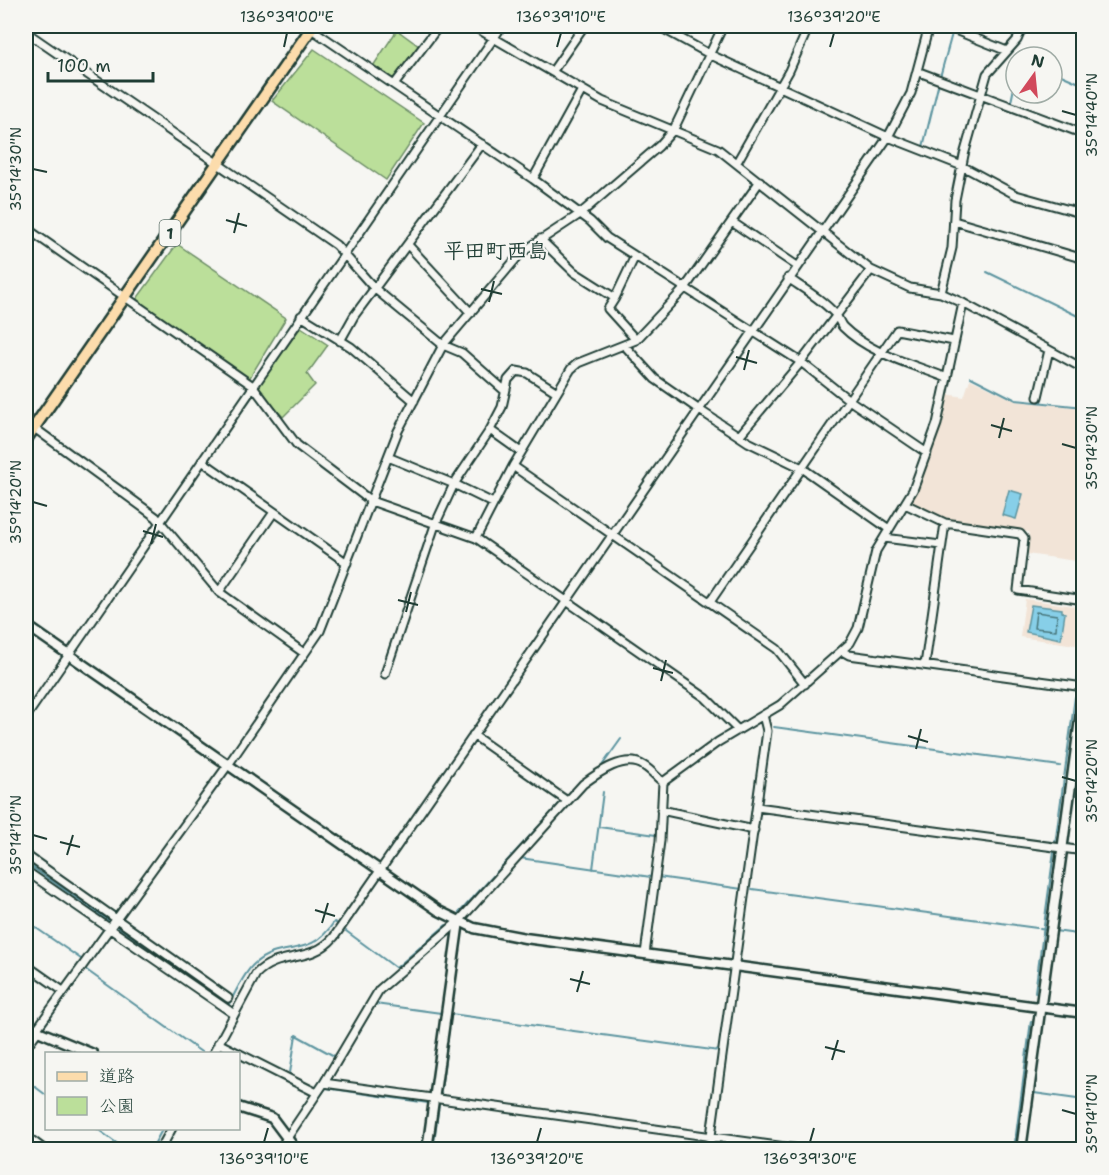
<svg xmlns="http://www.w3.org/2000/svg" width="1109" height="1175" font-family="'Shantell Sans','Klee One',sans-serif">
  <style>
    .built { fill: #f2e4d7 }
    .green { fill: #bbdf9a; stroke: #6d8e67; stroke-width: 1.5 }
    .water { fill: #87cfe8; stroke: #5d95a0; stroke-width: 1.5 }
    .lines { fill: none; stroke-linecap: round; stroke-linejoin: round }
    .shore { stroke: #49777c; stroke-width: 1.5 }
    .stream { stroke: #5d95a0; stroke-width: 2 }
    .minor-casing { stroke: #1f3d34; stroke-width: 11 }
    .tertiary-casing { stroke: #1f3d34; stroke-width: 13 }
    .primary-casing { stroke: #1f3d34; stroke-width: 15 }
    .minor { stroke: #f6f6f2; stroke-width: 7 }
    .tertiary { stroke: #f6f6f2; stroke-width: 8 }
    .primary { stroke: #fcdcac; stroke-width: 10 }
    .ticks { fill: none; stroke: #1f3d34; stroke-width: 2 }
    .labels { text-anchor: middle; stroke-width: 4.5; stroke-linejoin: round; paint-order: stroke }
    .shield { fill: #f6f6f2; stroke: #60746d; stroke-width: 1.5 }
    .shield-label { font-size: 16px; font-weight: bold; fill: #1f3d34 }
    .quarter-label { font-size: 21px; font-weight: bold; fill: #1f3d34; stroke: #f6f6f2 }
    .neatline { fill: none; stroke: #1f3d34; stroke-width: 2 }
    .ticks-label { font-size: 15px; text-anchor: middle; fill: #1f3d34 }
  </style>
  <rect width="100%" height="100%" fill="#f6f6f2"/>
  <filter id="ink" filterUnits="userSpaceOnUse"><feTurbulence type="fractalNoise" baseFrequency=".0167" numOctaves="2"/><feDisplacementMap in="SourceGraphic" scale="12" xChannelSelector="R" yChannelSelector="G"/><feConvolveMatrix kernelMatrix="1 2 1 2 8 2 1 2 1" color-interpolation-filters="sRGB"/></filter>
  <g filter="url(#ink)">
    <!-- built -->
    <path class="built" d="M970,379L1016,401L1083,408V562L1027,554L1029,532L941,519L911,504L910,500L946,394L964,397Z
      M1025,599L1082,607L1076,645L1020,637Z"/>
    <!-- green -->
    <path class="green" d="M397,30L420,47L394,81L373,66Z
      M314,49L424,123L386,180L272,101Z
      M177,244L286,318L249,379L136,300Z
      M301,327L328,345L307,374L315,385L283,417L257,387Z"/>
    <!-- water -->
    <path class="water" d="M1009,490L1023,494L1016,519L1002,515Z
      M1031,605L1062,609V612L1065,613L1061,639L1026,632Z"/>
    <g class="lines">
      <!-- shore -->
      <path class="shore" d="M1036,612L1057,615L1056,630L1034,628Z"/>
      <!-- stream -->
      <path class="stream" d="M1052,71L1084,85
        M940,77L953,30
        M1011,102L1016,78
        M923,147L939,82
        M987,272L1084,319
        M971,377L1016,400L1084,407
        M1041,402L1044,384
        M1077,683L1084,639
        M774,727L1060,766
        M1078,770L1084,771
        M566,797L582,780L601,767L621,739
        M599,827L656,835
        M520,858L651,877
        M26,863L229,1004C236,992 243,974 254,964C282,939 309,961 334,922L336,923
        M593,869L603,792
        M658,877L742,889
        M752,889L1037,928
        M459,913L562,801
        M26,921L81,959
        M1040,929L1047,930
        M346,931L396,968L446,925
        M1055,931L1084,935
        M732,956L749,833
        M1035,992L1075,697
        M45,1025L85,969L204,1054
        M26,1054L31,1046
        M290,1073L296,1035L336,1057
        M26,1080L46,1095
        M330,1081L375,1004L441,1013
        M1034,1093L1084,1100
        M440,1097L451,1014L719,1051
        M298,1127L326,1088L428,1103
        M96,1128L126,1150
        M708,1132L730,971
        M151,1150L163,1128
        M433,1150L439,1104
        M705,1150L707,1140
        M1014,1150L1031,1021"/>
      <!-- minor casing -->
      <g class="minor-casing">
        <path id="minor" d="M307,26L533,179L590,221L607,238L801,362L849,400L927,453
          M473,26L602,101L718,149L871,270L910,288L941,293L963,303L1084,369
          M658,26L711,55L888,137L911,93L929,26
          M945,26L1007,51
          M26,32L336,245L374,288L443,345L462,353L504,390
          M552,72L584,26
          M919,72L1084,134
          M394,85L439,26
          M737,162L789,71L809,26
          M533,179L582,90
          M954,221L1084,259
          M732,222L797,266
          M26,228L253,386L297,445L371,501L476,538L706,698L738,730
          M540,239L574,272L615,298L608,309L636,340
          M408,245L471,313
          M788,278C804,289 823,300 836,315C839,319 840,324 843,327C870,354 912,364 947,378
          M941,293L952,248L955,200L964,155L987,74L1017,40L1023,26
          M615,298L635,256
          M301,316L351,347L414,401
          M340,341L354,316L482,144
          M625,346L655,379L698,409L748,442L802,468L889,529
          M1038,397L1049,350
          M33,427L156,517L219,592L304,653
          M490,430L454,484L493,503
          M739,436L801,362L871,270
          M521,452L490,430L502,407L508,380L516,371L527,373L557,392
          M202,461L347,563
          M513,466L777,649L805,684
          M905,504L945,523L1020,534L1024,539L1018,590L1084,600
          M476,538L513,466L571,369L578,363L636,340L685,288L760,181
          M884,538L941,545
          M219,592L274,512
          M710,602L897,330L954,341
          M842,651L849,655L1084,687
          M925,665L945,523
          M385,674L435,525L454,484L388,457
          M26,717L502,26
          M473,735L567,801
          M757,807L1084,851
          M661,810L754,830
          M26,855L228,998
          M26,871L234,1014
          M645,954L660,841L663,782L718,742L780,705L850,643L858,628L876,551L913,490L937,424L963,303
          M26,965L63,991
          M36,1030L228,765L320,631L398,431L443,345L521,253L580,214L659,146L674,129L723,26
          M218,1043L317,1093
          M26,1047L38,1031
          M213,1054L256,974C279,950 310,965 334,937L888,137L962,166L1016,195L1084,214
          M324,1083L807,1150
          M26,1136L45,1150
          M160,1150L172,1128
          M279,1150L324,1083L379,990L459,921L583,784C598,773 625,753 644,766C651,770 656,777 663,782
          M709,1150L767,731L763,715"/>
      </g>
      <!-- tertiary casing -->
      <g class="tertiary-casing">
        <path id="tertiary" d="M26,422L33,427
          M26,625L439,911L474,928L525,938L1084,1013
          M26,1022L38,1031L93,1054
          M238,1107L272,1118L296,1150
          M427,1150L459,921
          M1021,1150L1084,690"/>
      </g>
      <!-- primary casing -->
      <g class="primary-casing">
        <path id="primary" d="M26,439L313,26"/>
      </g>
      <!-- minor -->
      <use href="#minor" class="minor"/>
      <!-- tertiary -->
      <use href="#tertiary" class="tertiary"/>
      <!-- primary -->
      <use href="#primary" class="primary"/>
    </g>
  </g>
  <!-- ticks -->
  <path class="ticks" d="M284,47L287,33M557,47L561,33M830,47L834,33M1062,111L1076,115M33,169L47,172M226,220L247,226M234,233L239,213M481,289L502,294M489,302L494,281M736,357L757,363M744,370L749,350M991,425L1012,431M999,438L1004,418M1062,444L1076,448M33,502L47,506M143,531L163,537M151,544L156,524M398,600L418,605M406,612L411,592M653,668L673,673M661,681L666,660M908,736L928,742M916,749L921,729M1062,777L1076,781M33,835L47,839M60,842L80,847M67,855L73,835M315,910L335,916M322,923L328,903M570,979L590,984M577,992L583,971M825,1047L845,1052M832,1060L838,1040M1062,1110L1076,1114M264,1142L268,1128M537,1142L541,1128M810,1142L814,1128"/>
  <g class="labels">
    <!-- shield labels -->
    <rect class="shield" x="159.5" y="220" width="21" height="26" rx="4.5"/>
    <g class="shield-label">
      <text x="170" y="239">1</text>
    </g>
    <!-- quarter labels -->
    <g class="quarter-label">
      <text x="496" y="258">平田町西島</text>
    </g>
  </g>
  <!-- margin -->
  <rect width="1109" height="1175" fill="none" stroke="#f6f6f2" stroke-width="66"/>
  <!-- legend -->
  <rect x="45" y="1052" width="195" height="78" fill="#f6f6f2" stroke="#a0aca6" stroke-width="1.5"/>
  <rect x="57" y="1072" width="30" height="9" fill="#fcdcac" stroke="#a0aca6" stroke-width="1.5"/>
  <text x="99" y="1082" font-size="18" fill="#1f3d34">道路</text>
  <rect x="57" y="1097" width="30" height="18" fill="#bbdf9a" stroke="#a0aca6" stroke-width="1.5"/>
  <text x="99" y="1112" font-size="18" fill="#1f3d34">公園</text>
  <!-- north arrow -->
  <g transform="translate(1034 75) rotate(15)"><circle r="28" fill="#f6f6f2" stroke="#a0aca6" stroke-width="1.5"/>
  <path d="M0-4.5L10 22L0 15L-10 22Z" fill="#d1495b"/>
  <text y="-9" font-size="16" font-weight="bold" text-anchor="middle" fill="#1f3d34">N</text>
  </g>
  <!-- scale -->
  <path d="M48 72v9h105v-9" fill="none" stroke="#1f3d34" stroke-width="3"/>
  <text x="57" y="72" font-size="18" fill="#1f3d34" stroke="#f6f6f2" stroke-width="4.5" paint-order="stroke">100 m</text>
  <rect x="33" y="33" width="1043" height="1109" class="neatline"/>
  <g class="ticks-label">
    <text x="287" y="22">136°39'00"E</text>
    <text x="561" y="22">136°39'10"E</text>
    <text x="834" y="22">136°39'20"E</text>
    <text transform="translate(1092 115) rotate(-90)" y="5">35°14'40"N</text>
    <text transform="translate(16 169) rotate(-90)" y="5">35°14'30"N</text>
    <text transform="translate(1092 448) rotate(-90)" y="5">35°14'30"N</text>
    <text transform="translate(16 502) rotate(-90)" y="5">35°14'20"N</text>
    <text transform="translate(1092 781) rotate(-90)" y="5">35°14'20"N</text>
    <text transform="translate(16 835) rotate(-90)" y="5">35°14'10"N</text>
    <text transform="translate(1092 1114) rotate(-90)" y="5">35°14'10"N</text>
    <text x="264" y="1164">136°39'10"E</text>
    <text x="537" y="1164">136°39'20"E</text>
    <text x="810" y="1164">136°39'30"E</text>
  </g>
</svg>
